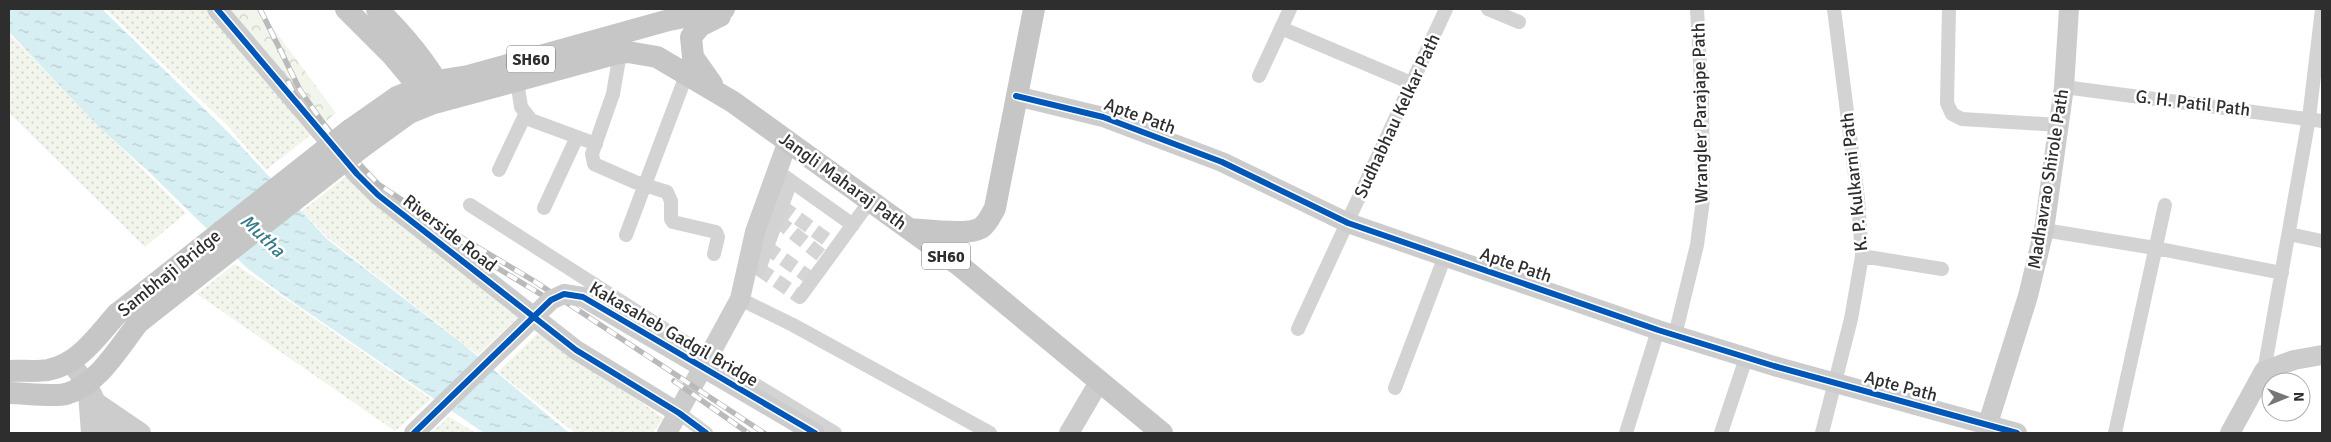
<svg xmlns="http://www.w3.org/2000/svg" width="2331" height="442" font-family="Signika,sans-serif">
  <style>
    .grass { fill: url(#grass-dots) }
    .forest { fill: url(#forest-crowns) }
    .water { fill: url(#water-ripples) }
    .lines { fill: none; stroke-linecap: round; stroke-linejoin: round }
    .street-tunnel { stroke: #d5d5d5; stroke-width: 14; stroke-dasharray: 14 7; stroke-linecap: butt }
    .street { stroke: #d3d3d3; stroke-width: 14 }
    .secondary { stroke: #ccc; stroke-width: 20 }
    .primary { stroke: #c6c6c6; stroke-width: 22 }
    .rail-casing { stroke: #bababa; stroke-width: 5.5 }
    .rail { stroke: #fff; stroke-width: 4; stroke-dasharray: 11; stroke-linecap: butt }
    .secondary-bridge { stroke: #ccc; stroke-width: 20 }
    .primary-bridge { stroke: #c6c6c6; stroke-width: 22 }
    .cycleway-casing { stroke: #fff; stroke-width: 9 }
    .cycleway { stroke: #0057b8; stroke-width: 6 }
    .labels { text-anchor: middle; stroke-width: 5; stroke-linejoin: round; paint-order: stroke }
    .shield { fill: #fff; stroke: #6d6d6d; stroke-width: 1 }
    .shield-label { font-size: 16px; font-weight: bold; fill: #2e2e2e }
    .street-label { font-size: 18px; fill: #2e2e2e; stroke: #fff }
    .water-label { font-size: 19px; font-style: italic; fill: #347b88; stroke: #fff }
  </style>
  <defs>
    <pattern id="grass-dots" width="8" height="8" patternUnits="userSpaceOnUse" patternTransform="scale(1.25)"><rect width="8" height="8" fill="#f2f5eb"/><path d="M2 2h.1M6 6h.1" fill="none" stroke="#d0d2ca" stroke-width="1.8" stroke-linecap="round"/></pattern>
    <pattern id="forest-crowns" width="20" height="18" patternUnits="userSpaceOnUse" patternTransform="scale(1.25)"><rect width="20" height="18" fill="#f2f5eb"/><path d="M2 6a3 3 0 1 1 6 0M12 15a3 3 0 1 1 6 0" fill="none" stroke="#d0d2ca"/></pattern>
    <pattern id="water-ripples" width="26" height="14" patternUnits="userSpaceOnUse" patternTransform="scale(1.25)"><rect width="26" height="14" fill="#d7eef2"/><path d="M2 4q2-2 4 0t4 0M15 11q2-2 4 0t4 0" fill="none" stroke="#b9ccd0"/></pattern>
  </defs>
  <rect width="100%" height="100%" fill="#fff"/>
  <!-- grass -->
  <path class="grass" d="M106,9H213L317,130L266,170L227,125Z
    M9,34L186,213L145,247L9,113Z
    M348,175L520,315L478,355L328,238L302,211Z
    M235,264L431,399L395,431L197,294Z
    M541,330L663,418L653,433H575L498,372Z
    M449,417L476,433H431Z"/>
  <!-- forest -->
  <path class="forest" d="M223,9H259L336,113L318,128Z"/>
  <!-- water -->
  <path class="water" d="M9,9H102L229,133L328,240L463,344L569,433H484L287,298L247,268L150,173L96,124L9,32Z"/>
  <g class="lines">
    <!-- street-tunnel -->
    <path class="street-tunnel" d="M781,206L837,247
      M777,220L827,260
      M766,247L813,280
      M759,269L800,297"/>
    <!-- street -->
    <path class="street" d="M1488,9L1519,22
      M1949,9L1947,103L1952,114L1962,119L2059,125
      M1281,28L1411,83
      M620,53L613,94L592,154L594,164L635,182L667,192L671,201V219L673,222L716,232L718,237L714,254
      M1259,76L1290,9
      M517,81L521,107L531,120L596,144
      M2064,87L2322,121
      M499,170L525,115
      M784,176L853,225
      M470,205L675,336L835,433
      M544,208L577,137
      M2044,230L2155,248L2282,273
      M2289,234L2322,241
      M626,235L687,73
      M1862,256L1942,269
      M759,269L791,181
      M800,297L870,201
      M740,299L793,325L990,433
      M1298,329L1446,9
      M1675,335L1697,245L1703,200L1702,100L1697,9
      M2264,371L2309,118L2322,9
      M1395,388L1445,256
      M679,413L706,433
      M1626,433L1658,330
      M1721,433L1746,358
      M1822,433L1851,319L1862,256L1858,199L1834,9
      M2115,433L2165,205"/>
    <!-- secondary -->
    <path class="secondary" d="M217,9L357,174L378,195L576,350L679,413
      M1016,96L1103,117L1222,162L1348,223L1658,330L1774,366L2017,433
      M70,362L87,384L111,433
      M88,393L91,433
      M97,403L141,433
      M667,433L740,299L755,232L788,141
      M1069,433L1099,382
      M1985,433L2028,296L2044,230L2064,87L2069,9
      M2230,433L2264,371L2294,360L2322,355"/>
    <!-- primary -->
    <path class="primary" d="M346,9L392,55L428,98
      M377,9C404,35 426,61 444,94
      M712,84L693,57L691,37L700,26L720,16
      M350,130L397,97L437,81L468,76L669,20L724,9
      M362,147L409,113L431,104L615,54L628,52L657,57L733,102L959,265L1162,433
      M910,229C926,230 967,236 981,228C988,223 991,215 995,208L1034,9
      M9,371C21,370 35,372 48,370C79,364 97,336 117,314
      M9,393C23,393 54,397 66,394C99,384 119,347 139,322"/>
    <!-- rail casing -->
    <g class="rail-casing">
      <path id="rail" d="M260,9L300,90L330,133L378,184L432,220L534,281L764,433
        M288,81L294,94L314,120
        M451,240L547,298
        M674,381L748,433"/>
    </g>
    <!-- rail -->
    <use href="#rail" class="rail"/>
    <!-- secondary-bridge -->
    <path class="secondary-bridge" d="M414,433L551,300L564,294L583,297L815,433"/>
    <!-- primary-bridge -->
    <path class="primary-bridge" d="M117,314L350,130
      M139,322L362,147"/>
    <!-- cycleway casing -->
    <g class="cycleway-casing">
      <path id="cycleway" d="M217,9L357,174L378,195L576,350L679,413L706,433
        M1016,96L1103,117L1222,162L1348,223L1658,330L1774,366L2017,433
        M414,433L551,300L564,294L583,297L815,433"/>
    </g>
    <!-- cycleway -->
    <use href="#cycleway" class="cycleway"/>
  </g>
  <g class="labels">
    <!-- shield labels -->
    <g class="shield">
      <rect x="507" y="45.5" width="48" height="27" rx="4"/>
      <rect x="922" y="242.5" width="48" height="27" rx="4"/>
    </g>
    <g class="shield-label">
      <text x="531" y="65">SH60</text>
      <text x="946" y="262">SH60</text>
    </g>
    <!-- street labels -->
    <g class="street-label">
      <text transform="translate(2193 103) rotate(7)" y="6">G. H. Patil Path</text>
      <text transform="translate(1700 113) rotate(-91)" y="6">Wrangler Parajape Path</text>
      <text transform="translate(1140 116) rotate(20)" y="6">Apte Path</text>
      <text transform="translate(1397 116) rotate(-65)" y="6">Sudhabhau Kelkar Path</text>
      <text transform="translate(2048 179) rotate(-81)" y="6">Madhavrao Shirole Path</text>
      <text transform="translate(843 181) rotate(36)" y="6">Jangli Maharaj Path</text>
      <text transform="translate(1854 182) rotate(-96)" y="6">K. P. Kulkarni Path</text>
      <text transform="translate(450 233) rotate(38)" y="6">Riverside Road</text>
      <text transform="translate(1516 265) rotate(19)" y="6">Apte Path</text>
      <text transform="translate(169 273) rotate(-39)" y="6">Sambhaji Bridge</text>
      <text transform="translate(674 334) rotate(30)" y="6">Kakasaheb Gadgil Bridge</text>
      <text transform="translate(1901 386) rotate(15)" y="6">Apte Path</text>
    </g>
    <!-- water labels -->
    <g class="water-label">
      <text transform="translate(263 235) rotate(43)" y="7">Mutha</text>
    </g>
  </g>
  <!-- border -->
  <rect width="2331" height="442" fill="none" stroke="#2e2e2e" stroke-width="20"/>
  <!-- north arrow -->
  <g transform="translate(2286 397) rotate(89)"><circle r="24" fill="#ffffff" stroke="#ababab"/>
  <path d="M0-4L9 19L0 12L-9 19Z" fill="#777777"/>
  <text y="-8" font-size="14" font-weight="bold" text-anchor="middle" fill="#2e2e2e">N</text>
  </g>
</svg>
